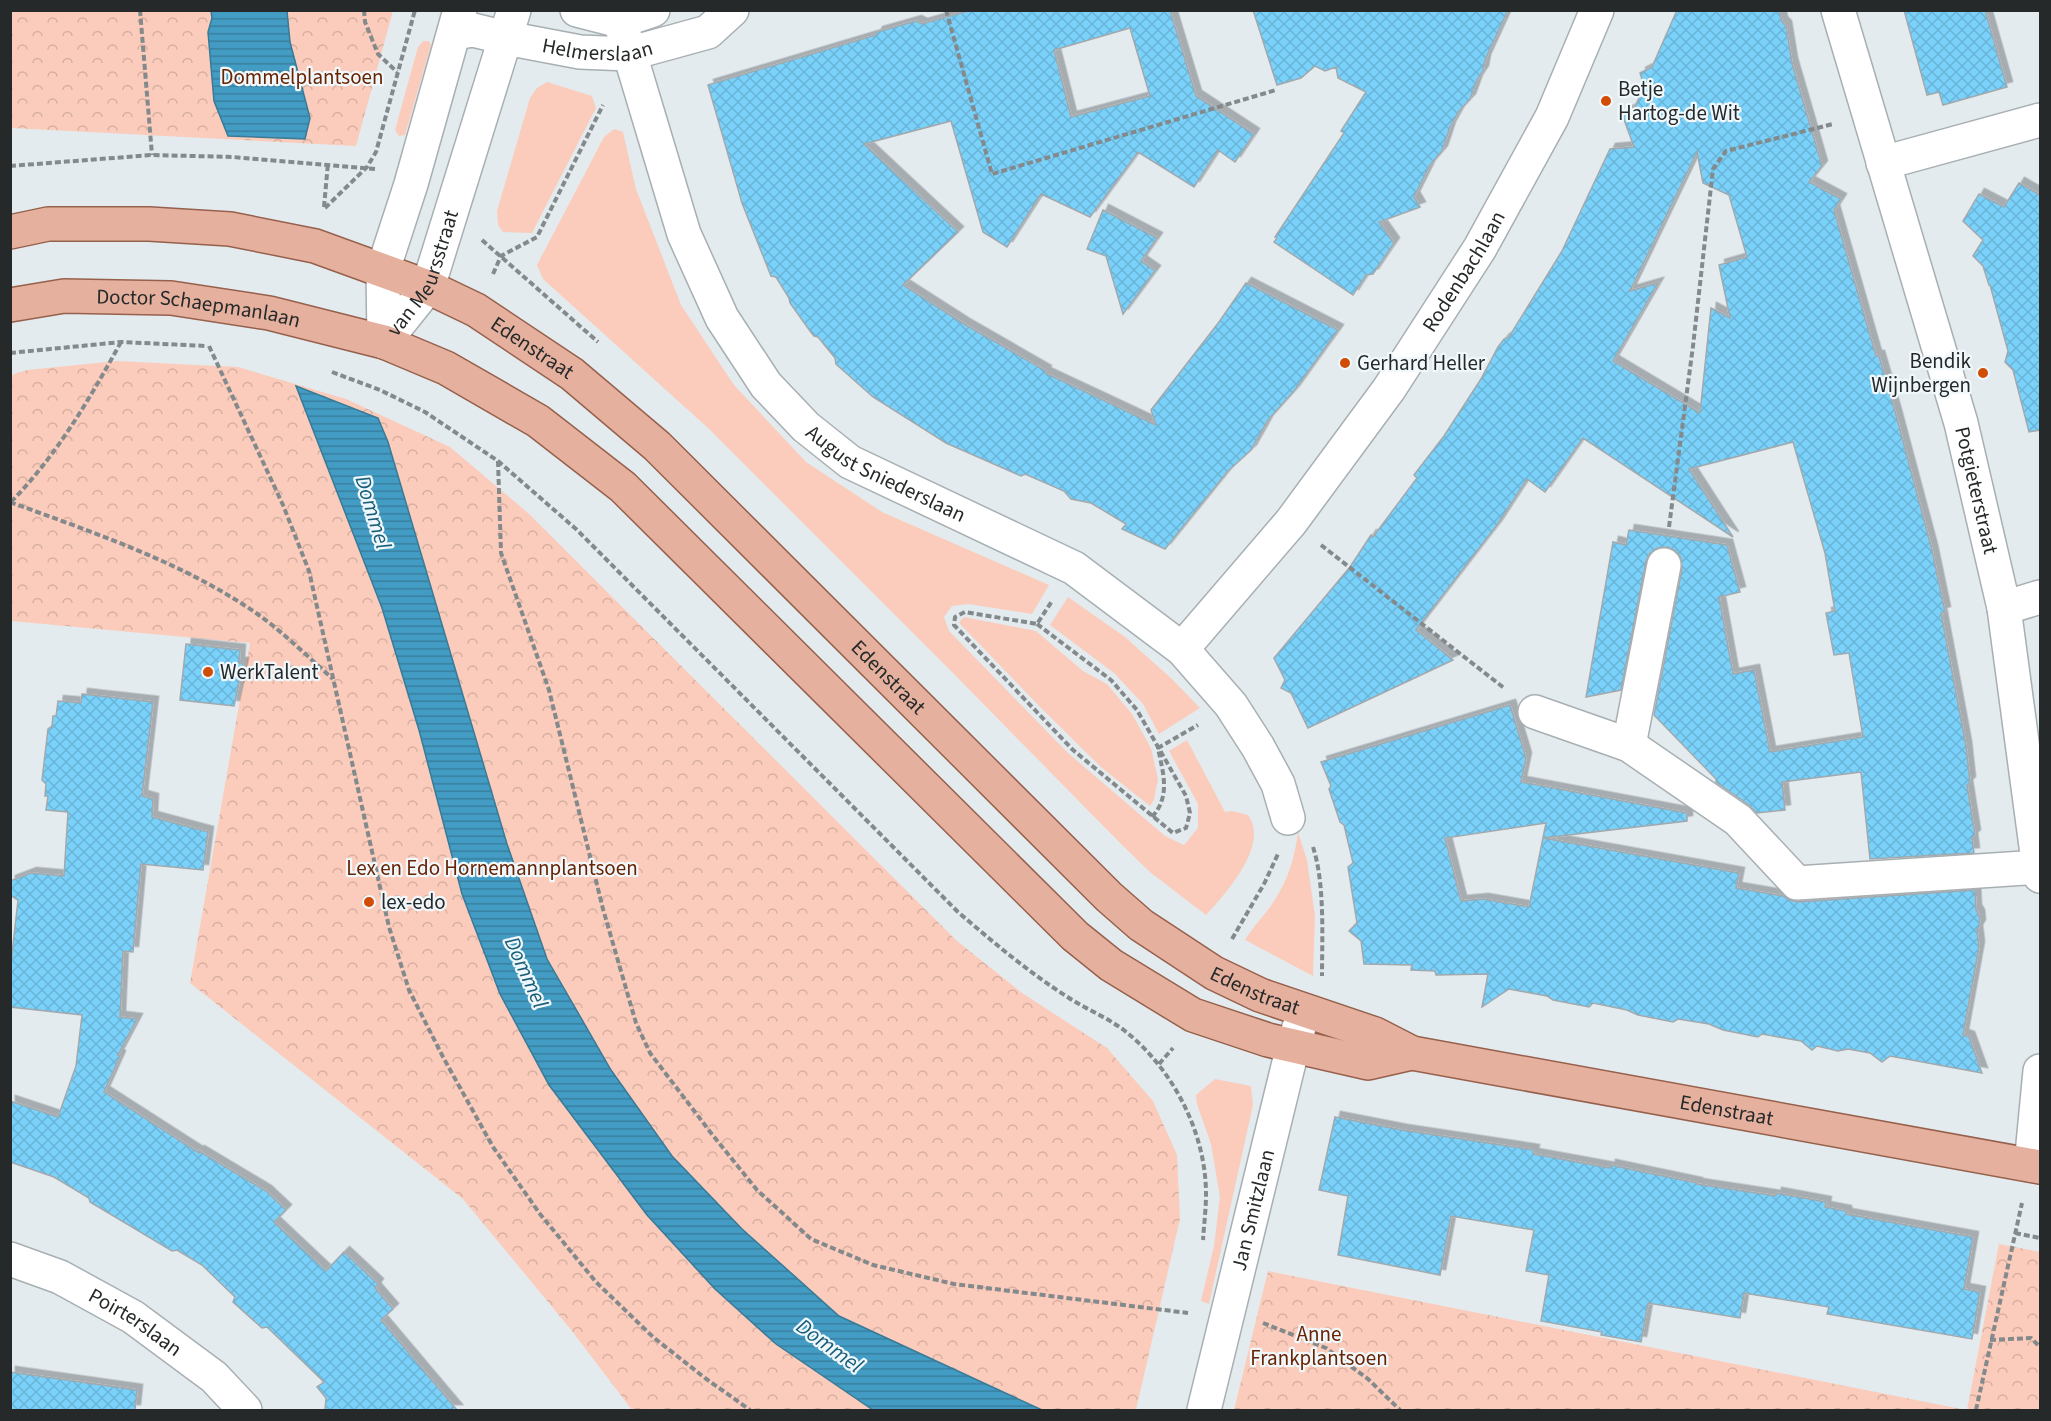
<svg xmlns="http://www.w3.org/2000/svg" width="2051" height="1421" font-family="'Source Sans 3',sans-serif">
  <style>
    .grass { fill: #fbccbb }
    .park { fill: url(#park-crowns) }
    .water { fill: url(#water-rules); stroke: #3a7a96; stroke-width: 1.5 }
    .building { fill: url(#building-cross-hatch); stroke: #a2a9ad; stroke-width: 1.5; fill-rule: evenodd; filter: url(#shadow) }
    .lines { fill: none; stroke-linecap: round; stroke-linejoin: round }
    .minor-casing { stroke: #a8afb3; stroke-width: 36 }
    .major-casing { stroke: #96604c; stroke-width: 36 }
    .path { stroke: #84898c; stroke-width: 4; stroke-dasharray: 6 3; stroke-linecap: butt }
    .minor { stroke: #fff; stroke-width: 33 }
    .major { stroke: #e5b19e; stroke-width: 33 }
    .poi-dot { fill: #d14c04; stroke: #f0f8fc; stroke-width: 2 }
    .labels { text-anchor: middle; stroke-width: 4.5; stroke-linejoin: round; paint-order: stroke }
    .street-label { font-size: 21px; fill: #26292a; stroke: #f0f8fc }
    .park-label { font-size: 21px; fill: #682303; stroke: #f0f8fc }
    .poi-label { font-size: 21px; fill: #26292a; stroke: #f0f8fc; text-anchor: start }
    .water-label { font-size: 22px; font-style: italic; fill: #1a5f7a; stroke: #f0f8fc }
  </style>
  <defs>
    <pattern id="park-crowns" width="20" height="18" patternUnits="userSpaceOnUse" patternTransform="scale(1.5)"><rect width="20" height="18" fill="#fbccbb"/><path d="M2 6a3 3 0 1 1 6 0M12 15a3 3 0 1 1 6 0" fill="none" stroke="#d7afa1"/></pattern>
    <pattern id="water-rules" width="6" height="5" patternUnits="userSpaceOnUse" patternTransform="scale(1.5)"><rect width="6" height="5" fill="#439cc4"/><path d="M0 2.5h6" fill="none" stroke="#387f9f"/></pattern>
    <pattern id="building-cross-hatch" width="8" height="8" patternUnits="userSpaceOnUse" patternTransform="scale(1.5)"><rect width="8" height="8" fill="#7ad2fb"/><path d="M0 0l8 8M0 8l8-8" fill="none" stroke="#69b4d7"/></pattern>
    <filter id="shadow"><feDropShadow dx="5.5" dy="-5.5" stdDeviation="0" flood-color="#0004"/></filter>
  </defs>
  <rect width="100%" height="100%" fill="#e3ebef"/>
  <!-- grass -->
  <path class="grass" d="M423,41H429L431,45L405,135L399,136L395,130L418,47Z
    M547,82L592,96L596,108L532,233L503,232L498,225L497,211L530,98L537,88Z
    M614,129L623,132L636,189L681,305L734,385L806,462L882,512L1049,585L1032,614L968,604L952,606L944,617L949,631L1068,753L1165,836L1184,845L1198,828V804L1169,751L1187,740L1225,812L1232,811L1248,815C1270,845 1226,893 1206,915L1151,873L1122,845L950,670L708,428L543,279L537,265L604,137Z
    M1068,597L1125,637L1172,679L1200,708L1159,734L1143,704L1114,673L1050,625Z
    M964,617L1036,631L1083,671L1107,684L1132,714L1151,748L1158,779L1154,800L1150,806L1102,768L1042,709L961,625L959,622Z
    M1298,832L1307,860L1315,916L1313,976L1245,940C1254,925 1267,913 1276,898C1289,877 1295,856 1298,832Z
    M1215,1079L1251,1086L1253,1105L1209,1304L1201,1301L1214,1246L1220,1197L1211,1144L1197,1104L1196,1095Z"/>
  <!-- park -->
  <path class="park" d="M10,11H393L356,146L11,128Z
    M117,361L238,367L346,399L450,447L528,513L957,941L1022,993L1107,1048L1153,1101L1177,1155L1180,1219L1136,1410H632L572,1331L463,1199L190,983L250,643L11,621V375L27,370Z
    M1999,1244L2040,1252V1410H1967Z
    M1268,1271L1966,1410H1234Z"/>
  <!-- water -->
  <path class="water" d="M211,11H287L290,42L310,118L305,139L228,136L214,101L208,32L212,18Z
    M296,386L378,418L388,442L507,844L547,959L611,1070L672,1156L742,1229L839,1316L1042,1410H873L776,1344L715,1289L647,1215L549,1085L500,994L462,894L419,730L382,608Z"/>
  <!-- building -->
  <path class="building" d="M971,10H1170L1196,96L1254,134L1235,162L1218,150L1194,187L1138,152L1090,217L1041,194L1007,247L983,232L951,121L864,144L958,232L903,285L964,324L1046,371L1045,373L1156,425L1151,410L1219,322L1246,283L1338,330L1294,391L1268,420L1251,450L1228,471L1165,549L1122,529L1126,524L1091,503L1071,499L1064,491L1025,474L1021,476L946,443L873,397L836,364L835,358L818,337L814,336L810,331L790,303L789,298L776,277L771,276L742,203L708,85L876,35L877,32L916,21L922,24ZM1130,28L1150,96L1071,117L1054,50Z
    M1253,10H1508L1485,60L1483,71L1477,80L1470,99L1459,111L1450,127L1442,151L1430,165L1414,197L1420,207L1379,222L1394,243L1373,274L1366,275L1353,295L1274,242L1277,238L1275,237L1344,133L1341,131L1366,92L1338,78L1336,67L1325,71L1315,66L1301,78L1277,85Z
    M1677,10H1779L1782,22L1786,26L1792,63L1822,166L1809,182L1841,199L1834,210L1876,356H1879L1896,415L1932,550L1945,612L1941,613L1966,746L1970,782L1967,785L1975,835L1972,838L1974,853L1870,859L1861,772L1782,782L1785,810L1757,813L1749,805L1716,782V779L1654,715L1682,569L1681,558L1676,551L1668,547L1657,548L1650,553L1646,561L1621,690L1586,697L1613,542L1626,545L1629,530L1727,545L1740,592L1719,597L1733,674L1754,670L1770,752L1863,737L1849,653L1834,655L1826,613L1835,611L1825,553L1793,442L1689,469L1733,537L1583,438L1545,492L1527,479L1497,525L1416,630L1453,660L1308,728L1291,693L1281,688L1285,680L1274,658L1350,567L1371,535L1373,537L1417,478L1414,475L1444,436L1481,379L1498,347L1504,339L1509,337L1562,251L1610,149L1634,147L1622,114L1635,107L1644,86L1640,73L1652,67ZM1697,152L1703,183L1729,195L1747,257L1719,265L1730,318L1711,308L1700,413L1613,361L1658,283L1630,291Z
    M1904,10H1985L2007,87L1943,105L1939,92L1927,95Z
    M2019,183L2040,195V430L2029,432L2013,370L2005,362L2008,351L1990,285H1989L1983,266L1973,256L1983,240L1963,221L1979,194L2004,207Z
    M1103,210L1157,238L1141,261L1155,271L1123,314L1106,256L1087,249Z
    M186,644L240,650L239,663H243L234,706L180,700Z
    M82,694L153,702L142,796L153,799L152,817L208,832L203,870L141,864L133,952L123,951L120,1017L137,1019L118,1055L120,1056L104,1092L199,1153V1151L266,1191L286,1210L274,1222L326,1271L344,1252L378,1284L375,1288L393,1309L381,1320L457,1410H325L326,1398L317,1387L324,1382L267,1327L262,1328L233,1302L235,1297L202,1265L177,1250L172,1251L90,1202L89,1198L54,1177L10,1162V1101L58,1117L76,1066L82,1015L10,1007V972L18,900L10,895V881L31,873L64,876L68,812L46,810L48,796H45L46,784L42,780L48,729L52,726L53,716H56L58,701L81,703Z
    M1510,705L1526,758L1521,782L1687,813V821L1543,838L1739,873L1736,888L1783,896L1790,900L1798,902L1975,890L1976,910L1979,915L1980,925L1977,930L1979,947L1963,1035L1969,1037L1982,1073L1890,1056L1882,1062L1870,1053L1848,1049L1838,1051L1817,1046L1812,1050L1801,1041L1762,1034L1758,1037L1723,1030L1709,1024L1678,1019L1673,1022L1638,1015L1627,1010L1593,1003L1589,1007L1553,1000L1547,996L1509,989L1482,1007L1488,974L1436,975L1435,971L1411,970L1412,965L1364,964L1361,941L1349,931L1357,923L1348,867L1353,863L1344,825L1340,822L1329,789L1331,786L1321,762ZM1546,823L1529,907L1483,899L1461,901L1445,838Z
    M1335,1117L1402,1130L1534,1150L1533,1154L1610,1168V1165L1697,1183V1184L1776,1196V1193L1826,1202L1825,1207L1846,1211V1214L1973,1237L1964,1289L1980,1292L1972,1339L1827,1314L1829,1307L1744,1293L1740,1318L1648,1303L1641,1342L1601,1335L1602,1332L1541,1321L1549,1275L1526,1271L1534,1230L1451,1216L1440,1275L1338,1255L1348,1196L1319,1190Z
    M10,1372L137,1390L135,1410H10Z"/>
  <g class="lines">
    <!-- minor casing -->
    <g class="minor-casing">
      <g id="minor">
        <path d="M577,10L620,21L653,10"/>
        <path id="s1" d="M1838,10L1961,423L2004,608L2040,876"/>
        <path id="s2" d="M620,21L684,234L722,318L766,385L806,427L850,462L1074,568L1182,649L1231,705L1258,747L1278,784L1288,818"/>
        <path id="s3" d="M454,33L473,30L506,38L580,52L628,54L708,32L732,10"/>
        <path d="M1883,163L2040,120"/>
        <path id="s4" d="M384,342L428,287L514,10"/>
        <path d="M384,342L383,270L411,184L460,10"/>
        <path d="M2004,608L2040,597"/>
        <path id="s5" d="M1182,649L1291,522L1389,389L1480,248L1552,117L1597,10"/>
        <path d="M1535,712L1629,745L1738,820L1797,883L2040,867"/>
        <path d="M1629,745L1664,565"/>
        <path d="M2031,1165L2040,1071"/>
        <path id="s6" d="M10,1259L60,1277L133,1317L214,1377L245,1410"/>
        <path id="s7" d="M1204,1410L1293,1046L1304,1012"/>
      </g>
    </g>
    <!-- major casing -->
    <g class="major-casing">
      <g id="major">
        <path id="s8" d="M10,232L48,224H149L230,229L315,246L428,287L476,310L572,374L657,446L1109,897L1141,925L1214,973L1260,995L1375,1034L1412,1053L2040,1167"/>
        <path id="s9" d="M10,305L64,296L171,298L269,313L384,342L446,368L538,421L623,487L1075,936L1111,965L1193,1015L1268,1040L1368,1063L1412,1053"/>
      </g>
    </g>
    <!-- path -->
    <path class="path" d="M140,10L152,155
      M364,10L365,22L378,54L397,72
      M946,10L992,174L1276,90
      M10,166L152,155L233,157L375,169
      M324,207L328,163
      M325,208L367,167L376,152L415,10
      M482,240L598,342
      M493,274L501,256L537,237L603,105
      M209,346L283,505L309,571L389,927L409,990L443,1057L493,1147L540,1214L596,1282L653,1337L705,1378L750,1410
      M10,353L121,342L207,346
      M332,372L380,390L425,412L498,461L576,529L958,912C993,942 1027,971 1066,996C1085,1009 1107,1017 1125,1031C1173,1069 1206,1133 1206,1194C1206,1209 1204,1225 1203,1240
      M498,461L501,553L549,690L603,909L636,1023L650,1053L711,1133L757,1190L811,1239L873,1265L954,1284L1188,1313
      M10,502C94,533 182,562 256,613C283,632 308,657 333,679
      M11,502C57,455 89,400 121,342
      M1669,527L1693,346L1713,169L1726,151L1833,124
      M1321,545L1504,688
      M1037,624L1111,680L1137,710L1186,796L1190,813L1186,828L1173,833L1073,750L954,625L955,617L965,612L1037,624L1052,601
      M1152,817C1171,796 1163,773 1158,748L1198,725
      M1313,847C1325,884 1322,937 1322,976
      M1232,939L1264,884L1278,854
      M1159,1064L1173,1048
      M2015,1233L2040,1238
      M1263,1323L1326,1348L1368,1379L1400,1410
      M1990,1340L2031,1338L2040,1347
      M1976,1410L2022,1203"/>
    <!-- minor -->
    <use href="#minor" class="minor"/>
    <!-- major -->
    <use href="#major" class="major"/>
  </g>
  <!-- markers -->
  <g class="poi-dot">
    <circle cx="1606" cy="101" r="6"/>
    <circle cx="1345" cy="363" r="6"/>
    <circle cx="1983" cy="373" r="6"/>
    <circle cx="208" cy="672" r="6"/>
    <circle cx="369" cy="902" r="6"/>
  </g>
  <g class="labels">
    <!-- street labels -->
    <g class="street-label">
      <text dy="7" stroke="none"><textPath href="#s3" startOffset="146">Helmerslaan</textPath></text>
      <text dy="7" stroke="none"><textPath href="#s5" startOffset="472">Rodenbachlaan</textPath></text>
      <text dy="7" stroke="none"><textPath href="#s4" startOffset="81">van Meursstraat</textPath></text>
      <text dy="7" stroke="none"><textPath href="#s9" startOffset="190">Doctor Schaepmanlaan</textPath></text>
      <text dy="7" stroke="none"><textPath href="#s8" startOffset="549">Edenstraat</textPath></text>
      <text dy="7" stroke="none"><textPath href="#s2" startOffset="546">August Sniederslaan</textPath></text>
      <text dy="7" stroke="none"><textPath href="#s1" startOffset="500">Potgieterstraat</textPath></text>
      <text dy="7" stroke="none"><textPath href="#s8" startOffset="1035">Edenstraat</textPath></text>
      <text dy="7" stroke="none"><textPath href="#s8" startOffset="1521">Edenstraat</textPath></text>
      <text dy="7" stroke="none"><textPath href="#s8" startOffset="2010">Edenstraat</textPath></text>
      <text dy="7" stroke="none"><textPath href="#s7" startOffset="206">Jan Smitzlaan</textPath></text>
      <text dy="7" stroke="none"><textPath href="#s6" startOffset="141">Poirterslaan</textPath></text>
    </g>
    <!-- park labels -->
    <g class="park-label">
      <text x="302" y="84">Dommelplantsoen</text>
      <text x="492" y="875">Lex en Edo Hornemannplantsoen</text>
      <text x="1319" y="1341">Anne<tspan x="1319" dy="24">Frankplantsoen</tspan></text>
    </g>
    <!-- poi labels -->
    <g class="poi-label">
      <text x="1618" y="96">Betje<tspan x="1618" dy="24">Hartog-de Wit</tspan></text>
      <text x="1971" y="368" text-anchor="end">Bendik<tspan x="1971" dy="24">Wijnbergen</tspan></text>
      <text x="1357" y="370">Gerhard Heller</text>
      <text x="220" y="679">WerkTalent</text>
      <text x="381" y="909">lex-edo</text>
    </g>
    <!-- water labels -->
    <g class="water-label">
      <text transform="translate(374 512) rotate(73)" y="8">Dommel</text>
      <text transform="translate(527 972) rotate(66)" y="8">Dommel</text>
      <text transform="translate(830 1345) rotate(36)" y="8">Dommel</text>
    </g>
  </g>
  <!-- border -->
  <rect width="2051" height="1421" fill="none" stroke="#26292a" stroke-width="24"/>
</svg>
